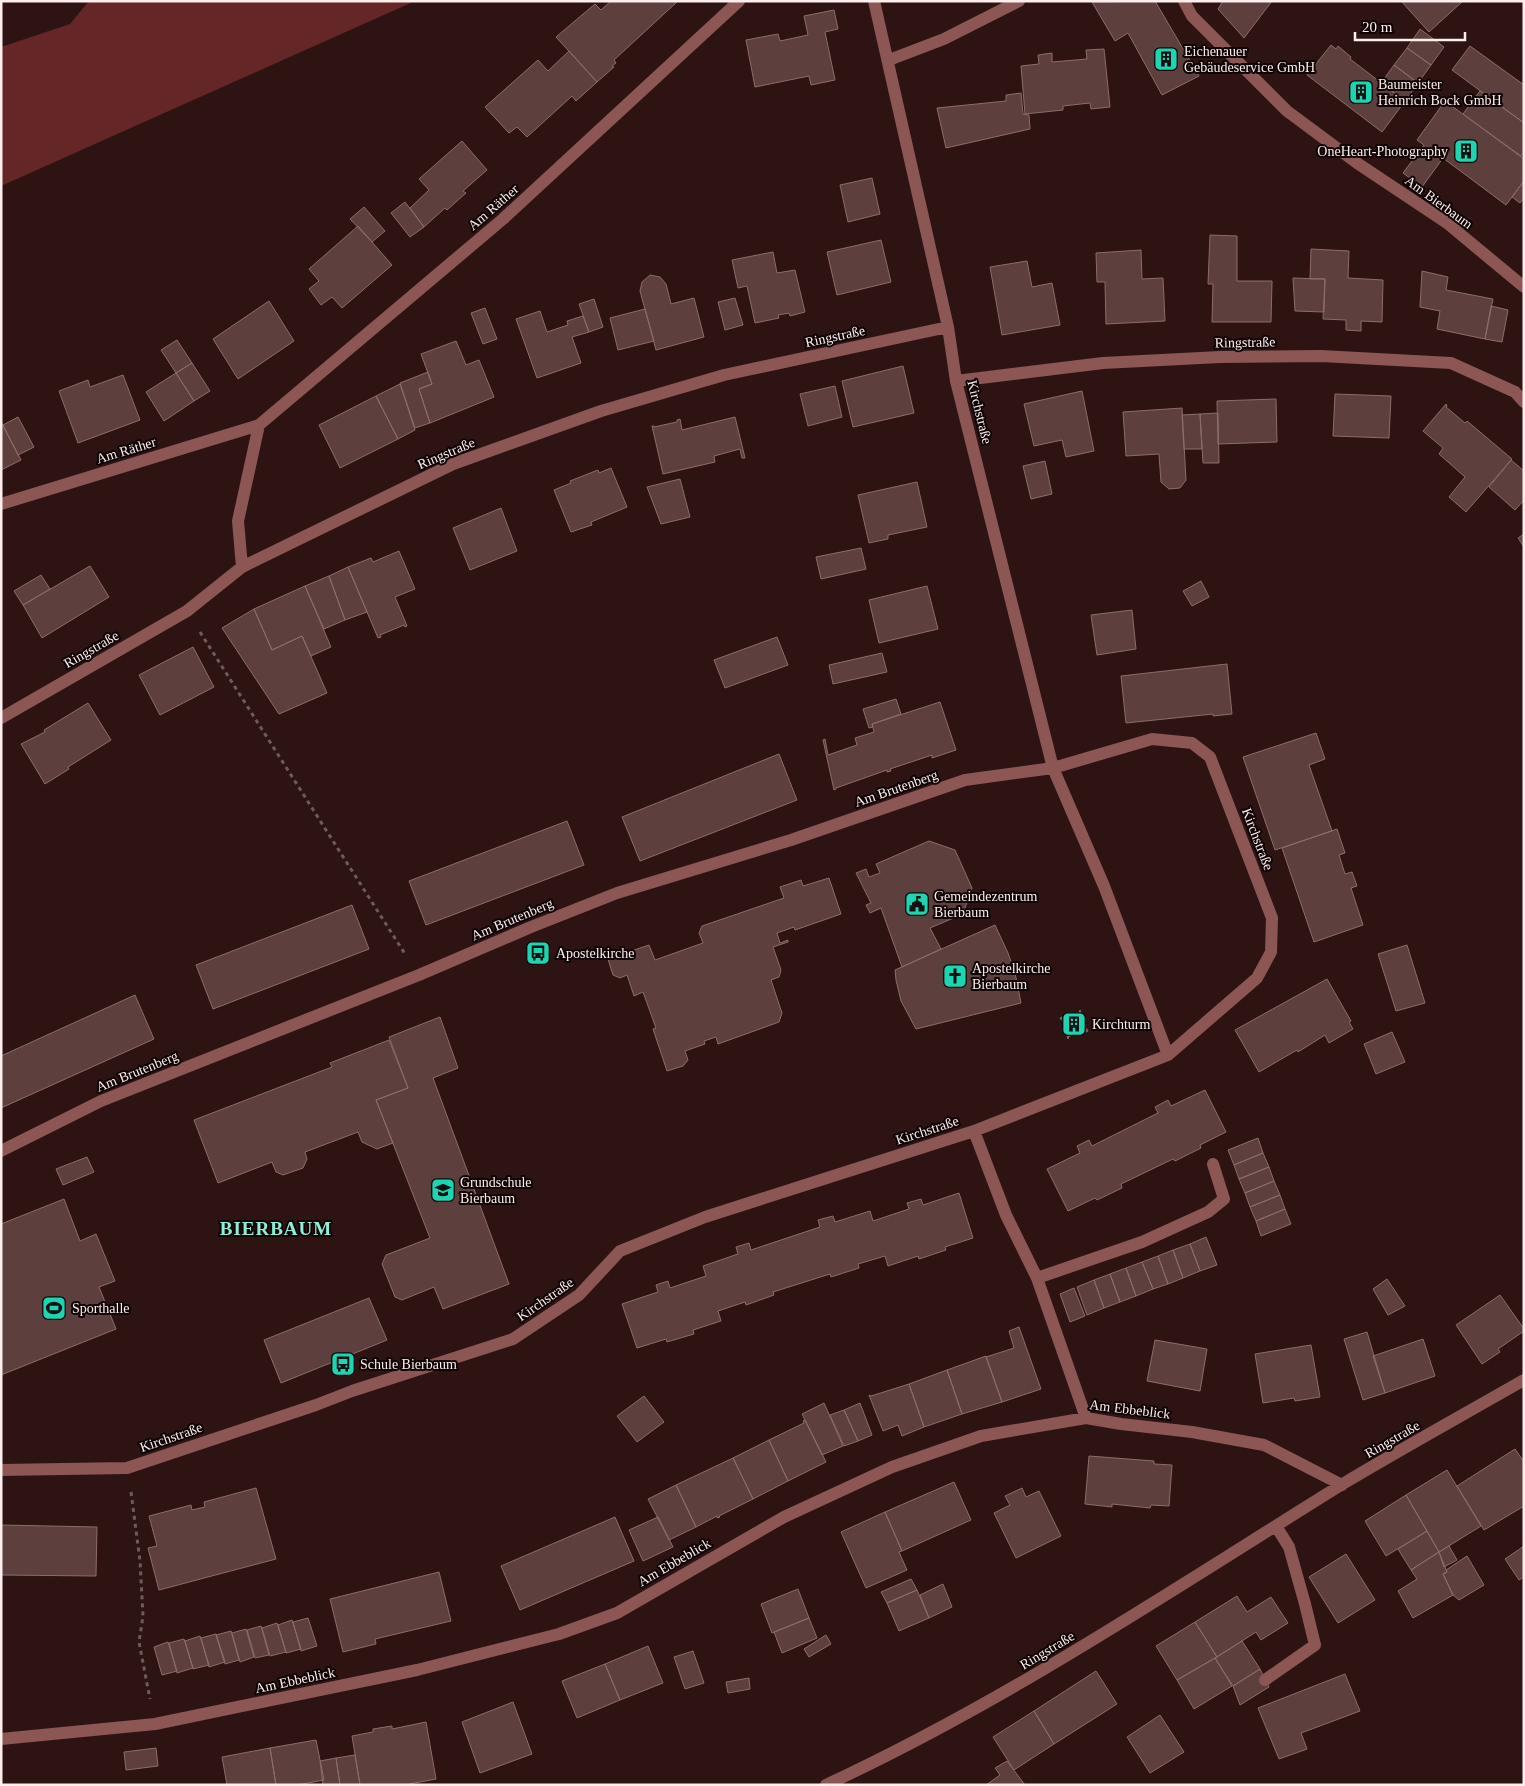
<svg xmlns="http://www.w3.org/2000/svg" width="1525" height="1786" font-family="Georgia,serif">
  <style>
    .green { fill: #642626 }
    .building { fill: #5d403e; stroke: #8d6c6a }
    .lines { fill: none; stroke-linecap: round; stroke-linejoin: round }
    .path { stroke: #705a59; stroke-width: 3; stroke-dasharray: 4 4; stroke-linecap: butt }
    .minor { stroke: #8b5653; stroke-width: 12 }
    .labels { text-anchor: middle; stroke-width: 4; stroke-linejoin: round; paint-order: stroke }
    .poi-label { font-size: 14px; fill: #feeeed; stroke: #0e0404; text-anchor: start }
    .street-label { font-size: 14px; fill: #feeeed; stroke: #0e0404 }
    .district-label { font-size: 19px; font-weight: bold; letter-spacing: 1px; fill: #8eefd5; stroke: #0e0404 }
  </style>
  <rect width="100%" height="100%" fill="#2d1413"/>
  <!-- green -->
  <path class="green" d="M89,1H415L1,186V47L70,24Z"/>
  <!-- building -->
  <path class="building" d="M611,1H678L614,60L616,63L612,66L614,67L597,82L556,37L595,4L601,10Z
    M1155,1L1199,76L1162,95L1128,33L1115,41L1092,2Z
    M1223,1H1272L1244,38L1218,9Z
    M1401,1H1463L1429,32Z
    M834,10L838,29L825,32L835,80L811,85L809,76L755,87L746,40L778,34L780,41L808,35L804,16Z
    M1420,29L1444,47L1431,65L1407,48Z
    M1331,45L1336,49L1338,46L1351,57L1350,59L1405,101L1382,132L1307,75Z
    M1470,46L1524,85V123L1452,70Z
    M1407,48L1431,65L1418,83L1394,65Z
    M1104,49L1110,107L1091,109L1090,103L1063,106V110L1025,114L1021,66L1039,64L1038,55L1052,53V62L1087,59L1086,50Z
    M569,51L597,82L576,101L572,96L527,137L517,127L509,133L485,107L538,60L548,71Z
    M1394,65L1418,83L1405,101L1381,83Z
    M1480,91L1524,123V152L1521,156L1463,114Z
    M1021,93L1023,114L1029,115L1030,129L946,148L937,108L1006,101V95Z
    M1445,101L1524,159V181L1506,205L1443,158L1422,187L1403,173L1424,145L1417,140Z
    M462,141L487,170L463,191L466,193L447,210L445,208L424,227L410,208L429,190L419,179Z
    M872,178L880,214L848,222L840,185Z
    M1524,181V198L1520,203L1512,197Z
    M405,202L424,227L410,237L391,213Z
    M364,207L385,231L372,242L350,219Z
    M358,226L392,265L342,308L332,297L321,305L309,289L319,281L309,269Z
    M1210,235L1237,236V281H1272L1271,322H1212L1213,284H1208Z
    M881,240L891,282L837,295L827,252Z
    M1311,249L1349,251L1348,278L1383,280L1382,322L1361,321V331L1346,330V320L1323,319L1325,279H1310Z
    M1141,250L1142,279L1163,278L1165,321L1106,324L1105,282H1097L1096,253Z
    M773,252L777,273L795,270L805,312L790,316L789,313L778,315L779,318L755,323L747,286L738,288L732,260Z
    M1027,261L1032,287L1052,283L1060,325L1002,335L990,267Z
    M1422,271L1448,277L1446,290L1493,299L1485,339L1437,329L1440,311L1420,307Z
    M650,275L660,277L666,284L671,304L694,298L704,337L656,350L640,291L642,282Z
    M1293,278L1325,279L1324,312L1295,311Z
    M735,298L743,325L725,330L718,302Z
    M594,299L603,327L589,332L579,304Z
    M269,301L294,341L238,379L213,339Z
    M1491,306L1508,310L1502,342L1485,339Z
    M485,308L497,339L483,344L471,313Z
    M645,309L654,341L618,350L610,318Z
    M540,311L547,332L568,325L567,321L583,316L589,332L572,337L581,363L537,378L516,319Z
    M177,340L192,363L176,373L161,350Z
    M456,341L466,365L479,360L494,397L430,423L419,389L432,384L421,354Z
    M192,363L210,391L194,401L176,373Z
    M903,366L914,413L853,427L842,381Z
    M428,372L432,384L419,389L430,423L415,428L400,383Z
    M176,373L194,401L164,421L146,392Z
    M123,375L140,420L78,443L59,391L88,380L90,387Z
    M400,384L415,430L398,439L376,396Z
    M835,386L842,417L808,426L800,394Z
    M1082,391L1094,451L1066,457L1062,440L1034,446L1024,404Z
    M1335,394L1391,396L1389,438L1333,436Z
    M376,396L398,439L340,468L319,425Z
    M1276,399L1277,442L1218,444L1217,401Z
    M1446,404L1447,406L1446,407L1465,423L1467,421L1512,459L1466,512L1449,497L1465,477L1439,454L1443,448L1423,431Z
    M1182,408L1186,480L1180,488L1169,489L1161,482L1159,454L1126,456L1123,412Z
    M1218,413L1219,463H1203L1200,414Z
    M1200,414L1202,449H1184L1182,415Z
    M18,417L34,447L18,455L3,425Z
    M735,417L745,458H742L740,449L714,456L715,462L663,474L652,426H654V427L677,422V420L680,419L682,430Z
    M1,422L21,460L1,470Z
    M1511,460L1524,471V500L1515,510L1489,487Z
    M1045,461L1052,494L1031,499L1023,466Z
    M611,468L627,507L591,522L592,525L571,532L554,490L571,483L570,481L598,470L599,473Z
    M680,479L690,517L661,524L647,487Z
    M917,482L927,527L888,535V539L869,543L858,495Z
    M501,508L517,551L470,570L453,528Z
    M1524,534V547L1518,538Z
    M861,548L866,569L821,579L816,557Z
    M399,551L415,589L395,597L407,626L405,627L404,625L380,635L381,637L378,638L348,567L371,558L373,562Z
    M90,566L109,597L42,638L23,605Z
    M348,567L367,612L345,620L329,576Z
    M41,575L50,589L23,605L14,591Z
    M329,576L345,620L324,629L305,586Z
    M1201,581L1209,597L1192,606L1183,591Z
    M305,586L331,647L311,656L302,636L272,650L254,609Z
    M927,586L938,629L879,643L869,600Z
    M254,609L272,650L302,636L327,693L279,714L222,628Z
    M1132,610L1136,649L1097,655L1091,615Z
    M777,637L788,665L725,688L714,660Z
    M193,647L214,687L160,715L139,675Z
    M882,653L887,672L833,684L829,665Z
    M1227,664L1232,714L1213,716V714L1126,723L1121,676Z
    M896,699L901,714L872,724L873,727L869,728L863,709Z
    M940,702L956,750L932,758V755L890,769L891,771L887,772V770L836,788V789L834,790L823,740L825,739L828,755L857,745L855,738L874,732L872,724Z
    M88,703L111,740L68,767L69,769L45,784L21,744L45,732L44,730Z
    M1316,733L1325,759L1309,765L1332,831L1275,850L1243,757Z
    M779,754L797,800L640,861L622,817Z
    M567,821L584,865L426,925L409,881Z
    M1337,829L1345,853L1339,855L1345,874L1352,872L1357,886L1351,888L1363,925L1314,942L1282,848Z
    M929,841L955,850L972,888L963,914L930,928L941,949L902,967L881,908L870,913L866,905L871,903L856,873L866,869L869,877L880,873L876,864Z
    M829,878L841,914L795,930L794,927L777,933L780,943L788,940V942L773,947L781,970L779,977L771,980L782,1013L779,1022L718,1044L716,1037L704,1041L705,1044L685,1051L688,1060L683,1066L667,1071L653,1029L656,1028L643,992L634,996L627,975L620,978L613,975L608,959L649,945L655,960L703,943L699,933L702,926L784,898L780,887L801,880L803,886Z
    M352,905L369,949L213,1009L196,965Z
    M995,925L1008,953L1015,973L1021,1003L916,1029L901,1001L896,980L895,970Z
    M1407,945L1425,1003L1396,1011L1378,954Z
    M1327,979L1351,1021L1349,1022L1353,1029L1329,1043L1325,1035L1298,1052L1297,1050L1259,1072L1235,1030Z
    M135,995L154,1039L1,1108V1056Z
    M1080,1010L1086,1029L1088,1030L1087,1032L1085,1031L1069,1036L1068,1039L1062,1019H1060L1061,1017L1063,1018L1079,1013Z
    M440,1017L458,1068L433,1078L509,1284L443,1309L434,1287L402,1300L395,1297L382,1264L386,1255L430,1238L376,1100L408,1088L389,1037Z
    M1392,1032L1405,1062L1376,1074L1364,1044Z
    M389,1040L408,1088L376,1100L393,1143L377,1149L362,1142L358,1132L305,1152L307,1159L303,1168L283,1175L276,1172L272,1162L218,1183L194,1120L332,1067L330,1063Z
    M1205,1090L1226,1132L1200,1145L1201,1148L1175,1161L1173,1159L1121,1184L1122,1188L1097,1200L1095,1198L1068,1211L1047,1169L1080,1153L1077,1146L1089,1140L1092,1146L1158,1113L1155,1107L1168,1100L1171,1106Z
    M1258,1138L1263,1153L1234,1165L1228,1150Z
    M1263,1153L1269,1167L1239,1179L1234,1165Z
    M87,1157L94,1172L63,1185L56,1169Z
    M1269,1167L1274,1181L1245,1193L1239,1179Z
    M1274,1181L1280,1195L1250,1207L1245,1193Z
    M959,1193L973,1238L945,1247L946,1250L919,1259L918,1256L888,1266L885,1256L858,1264L859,1268L831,1277L830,1274L773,1292L774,1295L746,1305L745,1302L718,1311L721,1321L693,1330L694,1334L667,1342L666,1339L637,1348L622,1304L658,1292L656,1285L668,1281L670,1288L706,1276L703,1266L738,1254L736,1247L749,1243L751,1250L820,1227L818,1220L833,1216L835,1222L870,1211L873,1221L909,1209L907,1203L921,1199L923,1205Z
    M1280,1195L1285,1209L1256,1221L1250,1207Z
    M64,1199L80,1241L96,1234L115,1281L99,1287L116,1329L1,1375V1224Z
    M1285,1209L1291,1224L1261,1236L1256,1221Z
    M1206,1237L1217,1265L1200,1271L1190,1244Z
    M1190,1244L1200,1271L1183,1278L1173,1250Z
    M1173,1250L1183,1278L1168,1284L1158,1256Z
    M1158,1256L1168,1284L1153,1289L1142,1262Z
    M1142,1262L1153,1289L1136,1296L1126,1268Z
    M1126,1268L1136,1296L1120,1302L1110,1274Z
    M1110,1274L1120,1302L1104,1308L1094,1280Z
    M1387,1279L1405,1306L1388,1315L1373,1289Z
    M1094,1280L1104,1308L1087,1315L1077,1287Z
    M1074,1288L1085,1316L1070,1322L1060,1294Z
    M1500,1295L1524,1329V1331L1498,1349L1500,1352L1482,1364L1456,1325Z
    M369,1298L387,1340L281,1383L264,1340Z
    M1019,1327L1041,1389L1002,1402L986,1357L1014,1348L1009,1331Z
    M1367,1332L1385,1393L1363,1400L1344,1339Z
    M1423,1339L1435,1376L1385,1393L1373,1356Z
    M1155,1340L1207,1349L1200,1391L1147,1381Z
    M1311,1345L1320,1397L1295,1401L1294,1398L1263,1403L1255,1354Z
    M986,1356L1002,1402L962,1414L947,1370Z
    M947,1370L962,1414L924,1427L909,1384Z
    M909,1384L924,1427L902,1436L898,1425L883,1431L869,1395L871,1396Z
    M644,1396L664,1422L637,1442L617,1416Z
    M824,1403L843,1446L822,1455L802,1414Z
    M860,1403L872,1435L858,1441L844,1410Z
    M844,1410L858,1441L844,1446L830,1415Z
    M805,1420L826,1462L788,1481L769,1440L804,1423L803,1421Z
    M769,1440L788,1481L753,1499L733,1458Z
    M1515,1449L1524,1462V1506L1484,1530L1457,1486Z
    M1089,1456L1154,1461V1464L1172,1465L1169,1506L1151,1505L1150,1508L1112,1504V1507L1085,1504Z
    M733,1458L753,1499L719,1516L720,1517L717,1518V1516L696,1527L676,1485Z
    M1447,1470L1481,1526L1439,1552L1406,1495Z
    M954,1482L971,1520L902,1551L885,1512Z
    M676,1485L696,1527L669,1540L648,1499Z
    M256,1488L276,1559L159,1590L148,1548L157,1546L149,1516L191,1505L192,1510L205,1507L204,1502Z
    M1022,1488L1026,1497L1039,1491L1061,1536L1016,1558L994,1513L1010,1505L1005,1496Z
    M1406,1495L1427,1531L1386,1556L1365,1521Z
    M885,1512L902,1551L899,1552L907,1570L866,1588L841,1532Z
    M615,1517L634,1561L520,1610L501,1566Z
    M658,1517L673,1547L643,1561L629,1530Z
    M1,1525L97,1527L96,1576L1,1575Z
    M1427,1531L1439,1552L1411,1570L1398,1549Z
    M1449,1546L1457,1560L1444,1567L1439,1552Z
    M1524,1546V1577L1519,1580L1505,1559Z
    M1439,1552L1447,1572L1443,1574L1453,1595L1413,1618L1398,1591L1417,1579L1411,1570Z
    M1346,1554L1375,1600L1338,1623L1309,1577Z
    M1467,1556L1484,1585L1459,1600L1453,1595L1443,1574L1447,1572L1446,1570Z
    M439,1572L451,1621L375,1639L376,1644L343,1652L330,1599Z
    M911,1579L917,1590L887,1603L881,1592Z
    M943,1584L952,1607L929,1618L920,1595Z
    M798,1589L809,1618L772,1633L761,1604Z
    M917,1590L929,1618L899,1631L887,1603Z
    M1237,1596L1247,1612L1271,1597L1288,1623L1261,1640L1256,1632L1217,1657L1195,1622Z
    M308,1618L317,1646L301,1651L293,1622Z
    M809,1618L817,1638L782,1653L774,1632Z
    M292,1620L301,1649L286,1653L278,1625Z
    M1195,1622L1217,1657L1177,1680L1156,1646Z
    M277,1623L286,1652L270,1656L262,1628Z
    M261,1626L269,1655L255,1658L247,1630Z
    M246,1629L254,1657L240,1662L232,1633Z
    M231,1631L239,1660L225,1664L216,1635Z
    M216,1634L225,1662L209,1667L201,1638Z
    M826,1635L831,1644L809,1657L804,1649Z
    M200,1636L209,1665L193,1669L185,1641Z
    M184,1639L193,1668L177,1673L169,1643Z
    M1242,1641L1260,1669L1233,1686L1215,1658Z
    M168,1642L177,1671L162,1675L154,1647Z
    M648,1646L663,1683L620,1700L605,1664Z
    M693,1651L704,1683L685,1689L674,1657Z
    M1215,1658L1232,1686L1194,1709L1177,1680Z
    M605,1664L620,1700L577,1718L562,1681Z
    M1260,1669L1269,1687L1240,1705L1233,1686Z
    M1096,1671L1117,1704L1054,1744L1034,1711Z
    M1345,1674L1360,1711L1301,1733L1307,1749L1279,1759L1258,1708Z
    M749,1678L750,1689L728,1693L726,1682Z
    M513,1702L532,1754L480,1773L462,1722Z
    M1034,1711L1054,1744L1014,1770L993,1737Z
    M1160,1715L1184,1752L1150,1773L1127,1737Z
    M426,1722L436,1779L404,1785H360L352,1736L373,1732V1729L392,1726V1729Z
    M316,1740L324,1780L297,1785H276L270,1748Z
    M156,1748L158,1766L126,1770L124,1752Z
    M270,1748L276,1785H227L222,1757Z
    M355,1755L360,1785H340L336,1758Z
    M336,1758L340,1785H323L320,1761Z
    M1007,1761L1025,1785H986L1000,1775L995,1768Z"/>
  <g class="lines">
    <!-- path -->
    <path class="path" d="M200,632L405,954
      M131,1492L140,1561L143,1616L139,1642L150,1699"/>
    <!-- minor -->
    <path class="minor" d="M874,1L948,327L956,381L1053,768L1104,886L1168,1055
      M1184,1L1192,16L1287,111L1357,163L1447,223L1524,287
      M889,60L944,39L1019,1
      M956,381L1103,363L1220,357L1321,356L1451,363L1515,392L1524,402
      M1,504L259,425L503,219L739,1
      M242,567L238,521L259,425
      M1,718L187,611L242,567L453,464L601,411L724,375L948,327
      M974,1131L1006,1215L1037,1278L1086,1418
      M1,1151L101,1101L419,975L531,927L617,893L791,840L965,780L1053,768L1152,739L1192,743L1210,757L1272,918L1271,952L1257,978L1168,1055L974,1131L705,1217L620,1251L579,1295L513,1339L352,1391L316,1405L127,1468L1,1470
      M1037,1278L1142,1242L1208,1212L1224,1199L1213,1164
      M1265,1680L1315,1645L1305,1604L1289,1547L1276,1526
      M1,1739L155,1724L417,1670L559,1634L617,1613L784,1517L892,1467L981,1436L1086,1418L1121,1424L1192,1432L1264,1445L1342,1485
      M826,1785C1007,1701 1172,1590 1341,1485C1401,1449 1463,1415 1524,1380"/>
  </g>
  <!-- icons -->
  <defs>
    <g id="building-square" transform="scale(1.25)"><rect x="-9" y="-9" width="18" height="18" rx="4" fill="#1dd5b1" stroke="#0e0404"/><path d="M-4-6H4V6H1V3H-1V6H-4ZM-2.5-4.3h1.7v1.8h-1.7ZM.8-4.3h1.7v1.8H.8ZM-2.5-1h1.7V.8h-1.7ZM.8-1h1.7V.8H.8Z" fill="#111"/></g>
    <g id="civic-square" transform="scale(1.25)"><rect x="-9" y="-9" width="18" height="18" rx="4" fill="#1dd5b1" stroke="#0e0404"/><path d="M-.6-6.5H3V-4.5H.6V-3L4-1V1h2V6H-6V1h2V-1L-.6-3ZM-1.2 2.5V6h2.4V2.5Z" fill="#111"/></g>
    <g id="bus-square" transform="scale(1.25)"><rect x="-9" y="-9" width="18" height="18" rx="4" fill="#1dd5b1" stroke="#0e0404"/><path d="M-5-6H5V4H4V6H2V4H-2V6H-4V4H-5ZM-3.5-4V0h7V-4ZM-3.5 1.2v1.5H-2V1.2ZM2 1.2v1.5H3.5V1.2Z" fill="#111"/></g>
    <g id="church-square" transform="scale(1.25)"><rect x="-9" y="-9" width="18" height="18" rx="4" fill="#1dd5b1" stroke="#0e0404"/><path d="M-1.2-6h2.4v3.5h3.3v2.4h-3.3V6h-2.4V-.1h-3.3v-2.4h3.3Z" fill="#111"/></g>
    <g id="school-square" transform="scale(1.25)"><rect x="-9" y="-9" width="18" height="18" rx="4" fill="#1dd5b1" stroke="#0e0404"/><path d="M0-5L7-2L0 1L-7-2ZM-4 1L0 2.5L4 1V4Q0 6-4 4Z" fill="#111"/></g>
    <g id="stadium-square" transform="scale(1.25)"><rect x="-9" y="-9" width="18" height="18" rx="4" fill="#1dd5b1" stroke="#0e0404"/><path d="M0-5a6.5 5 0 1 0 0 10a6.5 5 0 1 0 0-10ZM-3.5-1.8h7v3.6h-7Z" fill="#111"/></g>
  </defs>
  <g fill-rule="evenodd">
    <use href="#building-square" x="1166" y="59"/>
    <use href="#building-square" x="1361" y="92"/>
    <use href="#building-square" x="1466" y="151"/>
    <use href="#civic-square" x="917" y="904"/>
    <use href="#bus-square" x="538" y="953"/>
    <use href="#church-square" x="955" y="976"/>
    <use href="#building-square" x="1074" y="1024"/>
    <use href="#school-square" x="443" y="1190"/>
    <use href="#stadium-square" x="54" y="1308"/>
    <use href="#bus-square" x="343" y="1364"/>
  </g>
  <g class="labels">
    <!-- poi labels -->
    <g class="poi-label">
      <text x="1184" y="56">Eichenauer<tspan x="1184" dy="16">Gebäudeservice GmbH</tspan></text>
      <text x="1378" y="89">Baumeister<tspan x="1378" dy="16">Heinrich Bock GmbH</tspan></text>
      <text x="1448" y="156" text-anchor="end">OneHeart-Photography</text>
      <text x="934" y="901">Gemeindezentrum<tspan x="934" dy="16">Bierbaum</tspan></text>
      <text x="556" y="958">Apostelkirche</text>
      <text x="972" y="973">Apostelkirche<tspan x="972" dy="16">Bierbaum</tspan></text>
      <text x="1092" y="1029">Kirchturm</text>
      <text x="460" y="1187">Grundschule<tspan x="460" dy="16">Bierbaum</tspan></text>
      <text x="72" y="1313">Sporthalle</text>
      <text x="360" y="1369">Schule Bierbaum</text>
    </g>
    <!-- street labels -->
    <g class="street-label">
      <text transform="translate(1439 202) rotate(36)" y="5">Am Bierbaum</text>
      <text transform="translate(493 207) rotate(-41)" y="5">Am Räther</text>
      <text transform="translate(835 336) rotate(-12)" y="5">Ringstraße</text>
      <text transform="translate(1245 342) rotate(-1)" y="5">Ringstraße</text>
      <text transform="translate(980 412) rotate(76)" y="5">Kirchstraße</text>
      <text transform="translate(126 450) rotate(-17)" y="5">Am Räther</text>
      <text transform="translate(446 453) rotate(-23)" y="5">Ringstraße</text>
      <text transform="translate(91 649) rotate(-30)" y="5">Ringstraße</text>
      <text transform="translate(896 788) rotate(-19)" y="5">Am Brutenberg</text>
      <text transform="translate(1258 839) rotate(69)" y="5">Kirchstraße</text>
      <text transform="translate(512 919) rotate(-23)" y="5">Am Brutenberg</text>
      <text transform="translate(137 1071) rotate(-22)" y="5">Am Brutenberg</text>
      <text transform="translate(927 1130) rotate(-18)" y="5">Kirchstraße</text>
      <text transform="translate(545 1299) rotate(-35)" y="5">Kirchstraße</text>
      <text transform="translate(1130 1409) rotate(7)" y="5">Am Ebbeblick</text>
      <text transform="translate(171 1437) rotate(-19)" y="5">Kirchstraße</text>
      <text transform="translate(1392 1439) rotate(-30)" y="5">Ringstraße</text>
      <text transform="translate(674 1562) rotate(-30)" y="5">Am Ebbeblick</text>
      <text transform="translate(1047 1650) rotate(-31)" y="5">Ringstraße</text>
      <text transform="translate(295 1680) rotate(-12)" y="5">Am Ebbeblick</text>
    </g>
    <!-- district labels -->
    <g class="district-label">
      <text x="276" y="1235">BIERBAUM</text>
    </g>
  </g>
  <!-- border -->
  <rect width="1525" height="1786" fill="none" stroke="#feeeed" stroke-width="5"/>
  <!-- scale -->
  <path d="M1355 32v8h110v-8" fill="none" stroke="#feeeed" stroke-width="2.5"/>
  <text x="1362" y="32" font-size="15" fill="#feeeed" stroke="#0e0404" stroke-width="4" paint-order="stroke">20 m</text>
</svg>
